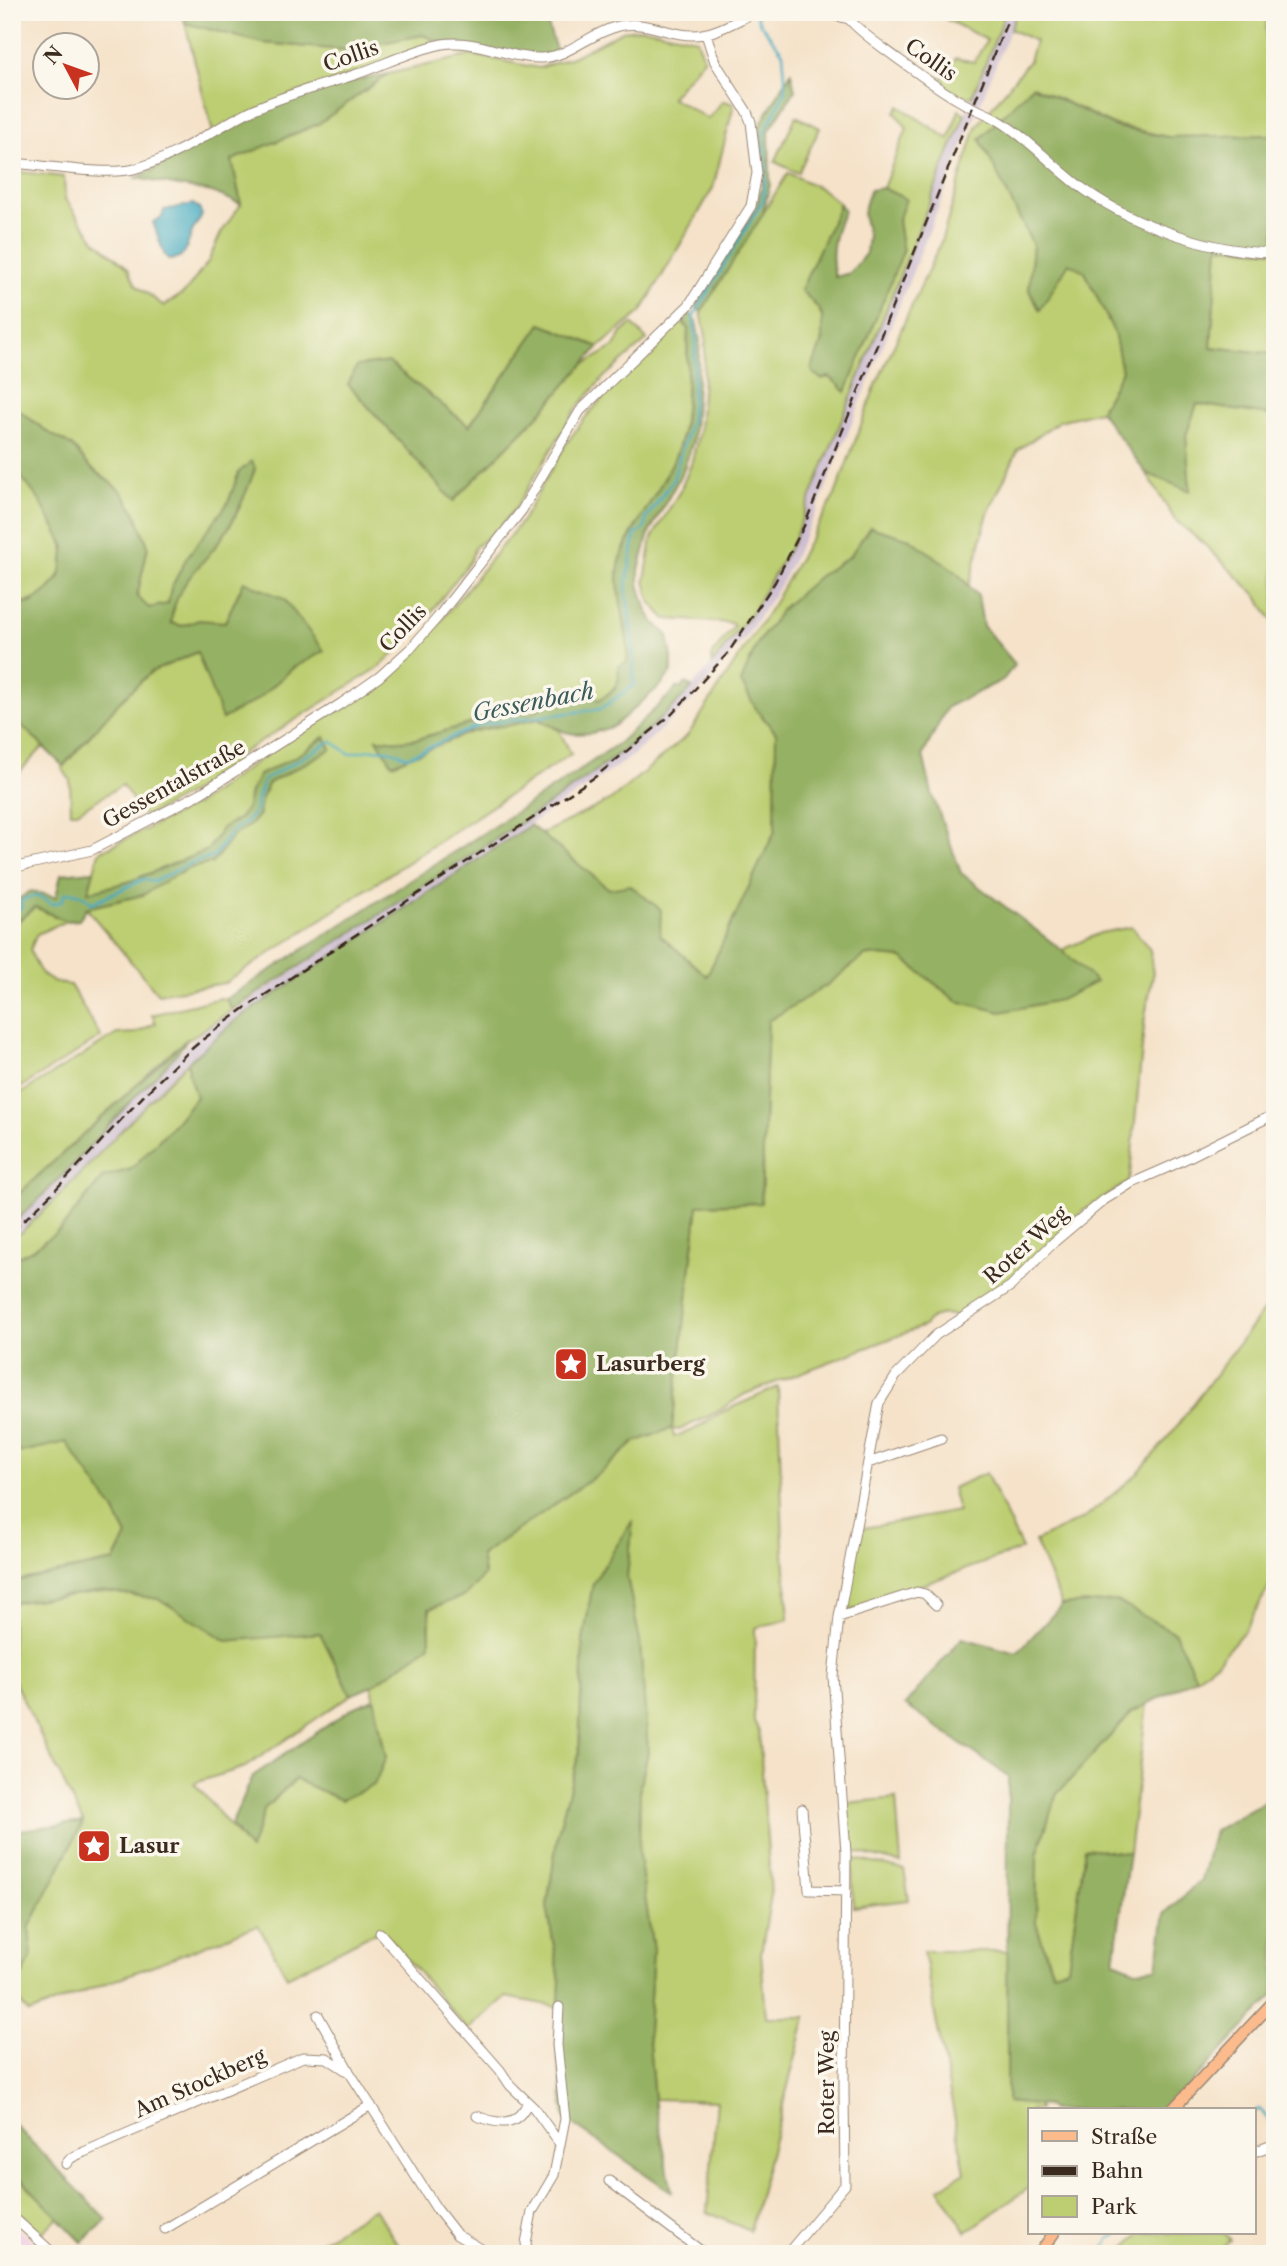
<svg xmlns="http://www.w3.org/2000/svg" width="1287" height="2266" font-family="'Libre Caslon Text',serif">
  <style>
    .built { fill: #f1d0e4 }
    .industrial { fill: #cebed1 }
    .green { fill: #bcce71; stroke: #7c7c48; stroke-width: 2 }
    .forest { fill: #95b163; stroke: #686e40; stroke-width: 2 }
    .water { fill: #3fa8bf; stroke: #3d696e; stroke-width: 2 }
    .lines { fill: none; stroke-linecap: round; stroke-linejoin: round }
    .stream { stroke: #3fa8bf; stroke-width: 2.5 }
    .minor-casing { stroke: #988674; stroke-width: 11 }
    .major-casing { stroke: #988674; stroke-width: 13 }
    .minor { stroke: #fff; stroke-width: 9 }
    .major { stroke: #fbbb8c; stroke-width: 10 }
    .rail { stroke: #3b2a1e; stroke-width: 2.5; stroke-dasharray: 10 5; stroke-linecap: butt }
    .labels { text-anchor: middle; stroke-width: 7; stroke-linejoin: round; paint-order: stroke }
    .street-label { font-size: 21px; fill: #3b2a1e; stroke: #fbf7ec }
    .poi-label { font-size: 21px; font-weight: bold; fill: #3b2a1e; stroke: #fbf7ec; text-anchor: start }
    .water-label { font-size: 23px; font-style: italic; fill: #3d5c5e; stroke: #fbf7ec }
  </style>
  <rect width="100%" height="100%" fill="#fbf7ec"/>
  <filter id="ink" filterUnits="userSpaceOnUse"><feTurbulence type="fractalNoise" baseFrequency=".0143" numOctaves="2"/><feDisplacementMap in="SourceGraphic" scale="14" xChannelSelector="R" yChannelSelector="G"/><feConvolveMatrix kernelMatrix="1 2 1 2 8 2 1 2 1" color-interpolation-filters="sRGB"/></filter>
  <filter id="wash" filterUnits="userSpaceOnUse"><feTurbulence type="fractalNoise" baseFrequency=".00686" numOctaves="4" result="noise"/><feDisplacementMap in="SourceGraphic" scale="28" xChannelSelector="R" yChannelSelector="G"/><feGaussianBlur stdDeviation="1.57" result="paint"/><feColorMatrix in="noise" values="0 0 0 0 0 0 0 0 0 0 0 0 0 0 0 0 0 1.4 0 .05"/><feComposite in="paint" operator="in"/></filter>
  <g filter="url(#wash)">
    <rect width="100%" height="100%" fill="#f5e2c9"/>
    <!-- built -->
    <path class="built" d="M12,2223L14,2225L47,2254H12Z"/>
    <!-- industrial -->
    <path class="industrial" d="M1006,12H1017L817,510L782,582L745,638L692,700L631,757L254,1008L208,1043L136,1114L71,1186L12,1240V1224L51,1189L145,1086L202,1032L560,797L624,751L670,711L712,664L752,612L792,544Z"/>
    <!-- green -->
    <path class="green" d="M932,12H1006L972,97L956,95L939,83L956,58L974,62L987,40Z
      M1017,12H1267L1266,38L1275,55V135L1168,137L1111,124L1032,86L980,139L1033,245L1029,290L1039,309L1069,262L1085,272L1114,332L1122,371L1100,411L1059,421L1018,450L988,513L969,586L955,571L870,527L850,556L818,577L756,709L776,733L775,831L707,977L609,889L541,834L611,800L688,735L774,603L835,495L876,385L941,242L976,127L1029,61L1035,41L1010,29Z
      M185,23L263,43L345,50L423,35L446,44L288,96L213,133Z
      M643,28L697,39L704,59L671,97L708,119L723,101L734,104L713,188L641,312L599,347L541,324L469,426L388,362L348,384L453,501L536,418L583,365L614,347L622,333L632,324L647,340L604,377L576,409L515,509L500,527L475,547L470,561L415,633L381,666L236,757L237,762L196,790L145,817L122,785L77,812H71L70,780L62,768L122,699L151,672L198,652L222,719L258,699L293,668L324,651L244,581L225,622L199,621L182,626L171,623C175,583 199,569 221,539C236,519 246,493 255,469L239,472C235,482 233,494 227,504C207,540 177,561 168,604L148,608L137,597L148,546L135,512L121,491L90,467L72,446L46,431L12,405V171L64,177L65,199L95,240L128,268L136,285L164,306L185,292L208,262L221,233L241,204L232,160L318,124L388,74L472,55L539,68L573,57L622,31Z
      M899,106L949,139L959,110L965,114L792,544L752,612L712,664L711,656L734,626L731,623L666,619L651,603L645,581L652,538L680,491L691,465L699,433L706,336L701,312L788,173L822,189L840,204L801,290C807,296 816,304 820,312C828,329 819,352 812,368L838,383L903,252L898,221L905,199L883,188L907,128L895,112Z
      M796,116L820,128L798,173L775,162Z
      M1218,246L1275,251V354L1211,347Z
      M681,321L688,329C686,365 689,426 675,457C670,468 665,480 658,491C647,510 620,545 619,567C618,595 628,620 629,647C629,668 616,691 599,700C578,687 548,703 529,715L517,710L417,739L402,741L378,739L392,764L470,732L538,719L559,730L571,754L225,983L158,994L86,908L142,895L170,878L190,868L212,863L234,835L250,825L259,814L262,796L269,783L331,748L325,738H322L250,792L247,807L240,818L222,828L208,850L128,882L88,893L99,852L196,805L277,747L386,677L414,654L522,521L566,444L585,418L622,376Z
      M1197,404L1275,416V625L1257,596L1204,544L1175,520L1146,473L1190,490L1186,435Z
      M12,465C34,493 86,548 54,583C42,598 31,603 12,604Z
      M12,716L44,746L12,780Z
      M35,907L66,921L37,934L30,950C39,973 43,982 70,985L101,1037L12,1093V926Z
      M1132,927L1150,950L1153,975L1145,1016L1130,1175L1128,1182L1084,1210L1008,1285L958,1316C943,1313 934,1313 924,1326L745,1394L715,1413L679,1430L672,1429L674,1437L693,1430L722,1412L778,1387L783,1543L789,1619L755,1628L754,1721L759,1731L771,1895L761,1953L766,2017H806L750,2231L707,2212L717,2101L654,2099L648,2032L653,1950L639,1856L640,1786L648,1752L640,1642L627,1577L633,1522L593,1583L583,1641L579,1753L558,1833L547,1906L560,1981L559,2007L506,1997L468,2030L381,1929L287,1977L258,1925L29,2013L12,1993V1985L24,1973L31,1955L29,1928L83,1822L12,1677V1606L16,1602L104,1591L159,1599L227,1640L321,1633L351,1695L245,1767L194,1783L249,1849L265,1808L296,1779L341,1800L386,1758L372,1686L430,1645V1609L466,1595L484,1575L481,1555L600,1473L635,1442L672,1428L698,1205L761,1203L768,1021L827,985L866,955L902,958L957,1001L1095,982L1062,950L1100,933Z
      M220,998L226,999L232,1010L176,1048L12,1200V1099L117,1034L136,1033L156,1023L152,1015Z
      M188,1062L189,1075L196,1097L177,1121L131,1170L103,1177L61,1229L32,1250L12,1260V1240C75,1185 127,1120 188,1062Z
      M1267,1306L1275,1312V1576L1244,1631L1219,1660L1196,1678L1175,1633L1116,1602L1062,1605L1035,1541L1085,1518L1136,1475L1167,1439Z
      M66,1442L114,1510L127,1536L114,1561L12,1582V1454Z
      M986,1473L1022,1549L844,1613L858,1529L958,1511L952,1488Z
      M1147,1704L1129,1853L1085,1848L1068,1969L1053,1972L1036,1923L1037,1855L1056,1795L1132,1712Z
      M896,1798L901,1863L852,1851L847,1803Z
      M852,1858L904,1870L909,1900L853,1907Z
      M923,1951H1008L1007,2102L1038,2105L1039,2110H1030V2187L966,2232L939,2188L965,2172Z
      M12,2170L58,2217L41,2234L12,2206Z
      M374,2208L404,2254H300Z
      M1141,2233H1224L1230,2240L1215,2254H1118Z"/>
    <!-- forest -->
    <path class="forest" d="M183,12H547L545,16L558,56L536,58L446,44L423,35L345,50L263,43L185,23Z
      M791,73L795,90L769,131L770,184L763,214L701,312L695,306L756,207L763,181L760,125Z
      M388,74L318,124L232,160L241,204L212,192L136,178C177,160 215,135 255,115C296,95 343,82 388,74Z
      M1032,86L1116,127L1168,137L1275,135V251L1218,246L1211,347L1275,354V416L1197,404L1186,435L1190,491L1146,473L1100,411L1122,371L1114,332L1085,272L1069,263L1040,310L1029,290L1033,245L980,139Z
      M883,188L906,199L898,221L903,252L846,392L830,377L821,379L813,373L812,368L822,342V315L819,309L801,290L840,204L844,211C834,231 829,256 835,277L850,273L866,253L868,236L863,213L870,190Z
      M690,314L696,321L700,341L693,441L683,471L649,533L639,570V584L647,611L654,622L668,636L672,657V671L662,684L614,726L592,733L575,734L565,732L538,719L506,726H496L470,732L392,764L377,739L402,741L417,739L517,710L529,715C548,703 578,687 599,700L615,689L619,678L618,667L627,662C631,632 612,587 620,561C633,524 659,493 675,457C690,425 686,365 688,329L684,322L685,316Z
      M541,324L599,347L536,418L453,501L348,384L357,366L388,362L469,426Z
      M12,405L46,431L72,446L90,467L121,491L135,512L148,546L137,597L149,608L168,604L171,588L187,557L228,503L239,472L252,461L255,469C246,493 236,519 221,539C200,569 175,583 171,623L182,626L199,620L225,622L244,581L284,599L324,651L293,668L258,699L222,719L197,652L151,672L122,699L63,766L12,716V604L31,603L49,589L60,577L65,547L40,501L12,465Z
      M870,527L910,539L955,571L978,596L983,626L1015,664L1003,680L947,707L923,755L932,794L961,873L1062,950L1096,982L1060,1000L1001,1012L957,1001L902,958L866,955L827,985L768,1021L761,1203L698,1205L672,1428L635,1442L600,1473L481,1555L484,1575L466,1595L429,1609L430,1645L372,1686L351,1695L320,1633L227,1641L159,1599L104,1591L17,1602L12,1606V1582L114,1561L127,1536L114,1510L66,1442L12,1454V1260L32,1250L61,1229L103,1177L131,1169L177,1121L196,1097L189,1075L188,1062L236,1020L530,825L609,889L630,885L661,910L660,935L707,976L775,831L776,733L756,709L741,682L757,644L783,608L818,577L850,556Z
      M686,683L692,688C630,753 555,800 481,849C398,903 315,956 232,1010L226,999L564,781L620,742L678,687L681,689Z
      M325,737L331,749L269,783L262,796L259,814L250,825L234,835L212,863L190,868L170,878L143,895L86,908L79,920L66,921L35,907L12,926V903L31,891L56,897L61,874L94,871L88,892L128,882L208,850L222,828L240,818L247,807L250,792L259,775L295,757Z
      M188,1038C173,1062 150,1080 131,1101C92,1143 55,1187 12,1224V1200Z
      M633,1520L627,1577L640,1642L648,1752L640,1786L639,1856L653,1950L648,2032L654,2099L672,2192L565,2119L557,2045L560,1981L547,1906L558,1833L579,1753L583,1641L593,1583Z
      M1116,1601L1175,1633L1196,1678L1132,1712L1056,1795L1037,1855L1036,1923L1052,1972L1068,1968L1085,1848L1129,1853L1114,1961L1136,1970L1157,1968L1165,1913L1201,1880L1214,1831L1275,1796V1994L1166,2110H1052L1047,2106L1007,2102L1008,1776L905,1705L962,1638L1017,1653L1062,1605Z
      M374,1699L386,1758L374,1785L341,1800L295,1779L265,1808L250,1850L231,1825L253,1776L353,1708Z
      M83,1822L29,1928L32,1955L24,1973L12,1985V1831Z
      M12,2122L107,2220L82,2242L12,2170Z"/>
    <!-- water -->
    <path class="water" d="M193,204L199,208L202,215C200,221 196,224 193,230C186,244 189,258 169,260L164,254L153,222L162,217L164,210Z"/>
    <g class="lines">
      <!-- stream -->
      <path class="stream" d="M12,912L21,908L22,900C34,894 42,896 52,904L62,901L65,893C77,892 84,895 92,903L144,879L153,882L191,863L213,857L233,830L245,823L256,810L257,799L264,780L331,741L350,754C370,749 388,746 407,757L482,724L601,709L634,685L633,646L626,589L635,535L645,528L646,519L673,480L691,419L696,337L693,317L763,200L766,170L764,133L786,90L783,53L759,22L756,15
        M1254,2112L1260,2109L1270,2122L1275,2119
        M1101,2254L1110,2238L1122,2233"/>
    </g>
  </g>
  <g filter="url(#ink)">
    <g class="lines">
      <!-- minor casing -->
      <g class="minor-casing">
        <path id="minor" d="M820,12L849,19L863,12
          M849,19C863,35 881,46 898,59C918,73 938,89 960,101C972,109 986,112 998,120C1030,139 1055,169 1085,190C1134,225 1215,253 1275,253
          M12,163C41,165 108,176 134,169C177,157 213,129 252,110C286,94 322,86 357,74C385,64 413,50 442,44C477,38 508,59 541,58C569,57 591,32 619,26C647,20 667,35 692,35C715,35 735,21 756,12
          M12,868L92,850L201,793L342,703L379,677L411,648L438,617L522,510L580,411L689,305L751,206L757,173L751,122L747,112L715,62L706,34
          M868,1463L941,1438
          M839,1617L917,1592L925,1594L936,1605
          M802,1809L809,1890L846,1891
          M380,1933L500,2070L510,2085L534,2108L560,2144
          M318,2015L349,2071
          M477,2116C499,2125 517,2127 528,2102
          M1254,2152L1275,2144
          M66,2164L71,2158L84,2152L303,2057L327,2058L350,2073L436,2208L457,2235L490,2254
          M609,2181L705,2254
          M12,2216L54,2254
          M165,2229L371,2105
          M528,2254L526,2243L532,2212L554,2175L565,2119L557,2045L559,2007
          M787,2254L845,2185L844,2089L846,1852L833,1676L839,1617L879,1403L896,1376L936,1335L1011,1286L1054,1242L1104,1200L1130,1184L1171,1166L1275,1114"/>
      </g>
      <!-- major casing -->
      <g class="major-casing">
        <path id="major" d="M1172,2110L1275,2000
          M1039,2254L1054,2233"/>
      </g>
      <!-- minor -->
      <use href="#minor" class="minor"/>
      <!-- major -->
      <use href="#major" class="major"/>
      <!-- rail -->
      <path class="rail" d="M12,1231C73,1177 123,1113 182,1058C201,1039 224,1024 245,1008L595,777L672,714L728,653L775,582L805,524L1011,12"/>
    </g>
  </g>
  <!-- icons -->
  <defs>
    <g id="sight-square" transform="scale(1.75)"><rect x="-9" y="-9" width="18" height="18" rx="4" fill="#c8321e" stroke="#fbf7ec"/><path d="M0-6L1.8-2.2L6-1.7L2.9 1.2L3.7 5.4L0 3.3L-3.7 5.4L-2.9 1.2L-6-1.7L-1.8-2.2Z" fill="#fff"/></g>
  </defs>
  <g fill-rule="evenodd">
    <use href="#sight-square" x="571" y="1364"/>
    <use href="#sight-square" x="94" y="1846"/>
  </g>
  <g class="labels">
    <!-- street labels -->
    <g class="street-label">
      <text transform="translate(351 56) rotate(-19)" y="7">Collis</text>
      <text transform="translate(931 60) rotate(35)" y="7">Collis</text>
      <text transform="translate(403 628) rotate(-46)" y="7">Collis</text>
      <text transform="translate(174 784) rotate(-29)" y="7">Gessentalstraße</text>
      <text transform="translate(1026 1245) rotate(-42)" y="7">Roter Weg</text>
      <text transform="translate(200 2083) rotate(-24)" y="7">Am Stockberg</text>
      <text transform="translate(827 2083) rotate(-90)" y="7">Roter Weg</text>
    </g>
    <!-- poi labels -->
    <g class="poi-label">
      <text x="596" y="1371">Lasurberg</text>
      <text x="119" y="1853">Lasur</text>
    </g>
    <!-- water labels -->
    <g class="water-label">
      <text transform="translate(533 702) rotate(-11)" y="8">Gessenbach</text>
    </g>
  </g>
  <!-- margin -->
  <rect width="1287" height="2266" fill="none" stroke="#fbf7ec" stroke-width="42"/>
  <!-- legend -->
  <rect x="1028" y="2108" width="228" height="126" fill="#fbf7ec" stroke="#aea59a" stroke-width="2"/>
  <rect x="1042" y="2131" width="35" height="10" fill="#fbbb8c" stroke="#aea59a" stroke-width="2"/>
  <text x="1091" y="2144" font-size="21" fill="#3b2a1e">Straße</text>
  <rect x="1042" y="2166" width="35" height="10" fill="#3b2a1e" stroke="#aea59a" stroke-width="2"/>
  <text x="1091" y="2178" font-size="21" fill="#3b2a1e">Bahn</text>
  <rect x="1042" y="2196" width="35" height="21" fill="#bcce71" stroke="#aea59a" stroke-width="2"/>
  <text x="1091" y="2214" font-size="21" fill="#3b2a1e">Park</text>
  <!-- north arrow -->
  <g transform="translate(66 66) rotate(311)"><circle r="33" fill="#fbf7ec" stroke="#aea59a" stroke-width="2"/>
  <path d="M0-5L12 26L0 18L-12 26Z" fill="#c8321e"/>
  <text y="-10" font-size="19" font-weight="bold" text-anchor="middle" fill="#3b2a1e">N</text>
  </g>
</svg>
